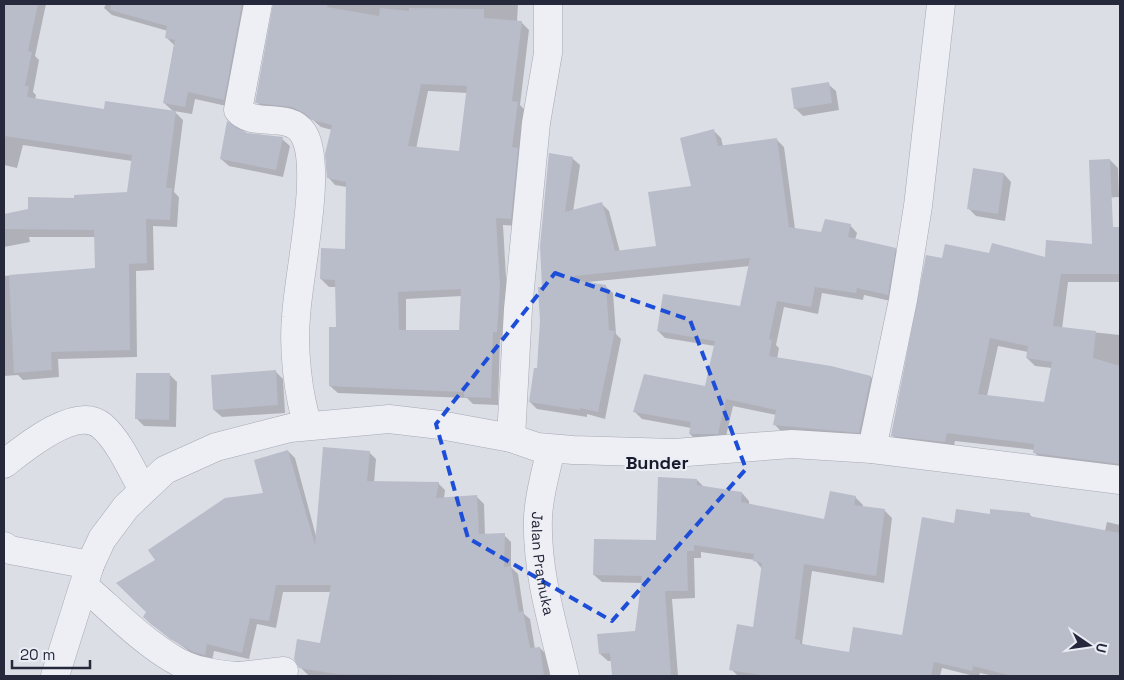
<svg xmlns="http://www.w3.org/2000/svg" width="1124" height="680" viewBox="0 0 1124 680" font-family="'Space Grotesk',sans-serif">
  <style>
    .shadow { fill: #0003; fill-rule: evenodd }
    .building { fill: #b9bcc9; fill-rule: evenodd }
    .lines { fill: none; stroke-linecap: round; stroke-linejoin: round }
    .minor-casing { stroke: #a5a8b3; stroke-width: 29 }
    .minor { stroke: #eeeff5; stroke-width: 28 }
    .marked { fill: none; stroke: #1d4ed8; stroke-width: 4; stroke-dasharray: 10 6; stroke-linejoin: round }
    .labels { text-anchor: middle; dominant-baseline: central; stroke-width: 4; stroke-linejoin: round; paint-order: stroke }
    .street-label { font-size: 15px; fill: #26293c; stroke: #ebedf4 }
    .quarter-label { font-size: 18px; font-weight: bold; fill: #181b2d; stroke: #ebedf4 }
  </style>
  <rect width="100%" height="100%" fill="#dcdee6"/>
  <g class="shadow">
    <path d="M4,4h42l-11,52 4,4 -6,32 3,3 -1,5 70,10 69,2 -10,-9 10,-58 -7,-7 1,-7 -56,-16 -8,-7 2,-4h146l-21,103 -36,-8 -3,15 -18,-3 9,9 -9,72 5,5 -2,30 -24,-1 1,44 -18,1 1,86 -79,2 1,18 -36,3 -5,-5 -14,1v-100l93,-7 -2,-32h-66l1,5 -26,5v-31l71,-17 53,-6 4,-32 -109,-16 -6,23 -13,-3z"/>
    <path d="M274,4h244l-1,18h4l8,8 -9,75 5,5 -7,116 -15,-1 4,70 -3,44h-4l-2,66 -25,-1 -6,-6 -129,-5 -8,-7 7,-58v-41h-8l-8,-8 25,-29 1,-63 -12,-2 -7,-8 4,-47 -11,-3 -8,-7 -12,-5 -37,-5 -7,-8zM428,91l40,2 -8,60 -44,-4zM462,296l-2,36 -54,-1v-32z"/>
    <path d="M828,84l8,7 3,19 -36,6 -8,-8z"/>
    <path d="M714,131l7,7 2,8 53,-7 8,8 11,82 27,5 28,-9 7,8 -2,7 40,9 7,7 -7,46 -31,-7 -1,5 -41,-7 -4,21 -34,-7 -8,38 3,3 -2,11 94,18 7,7 -12,55 -84,-7 -7,-7 1,-10 -43,-9 -8,35h-28l-7,-7 1,-6 -49,-9 -7,-7 71,-24 9,-42 -50,-8 -7,-7 83,-23 9,-42 -162,16 17,4 8,7 3,41 5,5 -16,80 -18,-5v3l-50,-8 -7,-7 8,-32 6,-82 28,-130 8,7 -7,47 29,-8 7,7 11,41 37,-5 36,-60z"/>
    <path d="M246,134l36,5 8,7 -7,31 -54,-11 -8,-7z"/>
    <path d="M1110,160l8,8 1,29 -20,1z"/>
    <path d="M1004,174l7,8 -6,39 -29,-5 -8,-8z"/>
    <path d="M1093,228h27v54h-52l-6,47 58,6v137l-77,-11 -8,-8v-3l-80,-9 -2,9 -53,-7 -8,-8 51,-175 47,-6 56,4 48,-13zM998,346l30,6 -1,6 8,8 17,2 -7,35 -58,-7z"/>
    <path d="M275,371l8,8 2,34 -63,4 -8,-7z"/>
    <path d="M170,375l7,7 -1,45 -32,-1 -8,-8z"/>
    <path d="M288,451l7,7 21,78 53,-84 7,7 -2,24h64l7,7 -1,8 33,-1 7,7 1,31h19l7,7v25l7,7 6,40 6,5 5,30 5,-1 7,7 3,21 -242,-1 -8,-8 21,-23 10,-52h-48l-7,36 -19,-4 -8,35 -35,-8 -2,10 -16,-5 -45,-32 -7,-7 121,-122z"/>
    <path d="M697,480l7,7 38,6 7,8v4l76,16 30,-24 8,8 -1,2 22,3 8,8 -8,65 -72,-12 -10,73 48,10 53,-18 52,-112 36,-8 38,-2 4,4 72,13 2,-9 13,3v151h-126l-14,-3 -1,3h-5l-32,-8 -2,8h-202l-7,-7 23,-40 8,-60 -7,-9 -54,-8v6h-7l1,40 -23,1 6,77h-64l-2,-15h-4l-8,-7 36,-22 6,-49 -40,-1 -8,-7 63,-34z"/>
  </g>
  <g class="building">
    <path d="M4,4h34l-10,47 4,1 -7,34h4l-2,11 77,12 1,-8 71,10 -10,77h6l-2,32 -24,-1 1,44 -18,1 1,86 -79,2 1,18 -38,3 -5,-98 86,-7 -1,-38 -90,-1v-15l24,-5v-12l46,1v-3l53,-3 5,-37 -128,-19z"/>
    <path d="M111,4h131l-18,96 -36,-8 -3,15 -22,-4 12,-63 -10,-2 2,-12 -57,-16z"/>
    <path d="M273,4h55l-1,3 52,9 1,-8 29,3v-3l75,1v9l38,3 -10,80 6,1 -6,45 6,1 -7,71 -15,-1 4,69 -3,45h-4l-2,66 -27,-1v-5l-135,-6v-59h7l-1,-47 -15,-1 1,-31 24,1 1,-67 -19,-4 -2,-24 7,-29 -20,-5 -8,-7 -12,-6 -37,-4zM421,84l46,2 -8,65 -51,-5zM461,289l-2,41h-60l-1,-38z"/>
    <path d="M829,82l3,21 -38,6 -3,-21z"/>
    <path d="M227,121l20,12 36,4 -7,33 -56,-11z"/>
    <path d="M714,129l4,17 59,-8 12,89 32,5 4,-13 26,5 -3,13 48,11 -8,47 -31,-7 -1,5 -41,-6 -4,20 -34,-6 -8,38 3,1 -3,16 62,10 40,10 -12,57 -86,-8 3,-15 -50,-11 -8,35h-29l2,-12 -58,-10 11,-38 61,12 10,-45 -58,-10 6,-37 77,12 10,-48 -176,18v4l32,5 3,45 6,1 -17,81 -18,-4v2l-51,-8 5,-34h3l3,-47 -2,-34h4l-2,-41 9,-93 24,4 -8,55 37,-10 13,49 41,-5 -8,-54 43,-6 -11,-48z"/>
    <path d="M1110,159l3,68h7v47h-59l-8,52 43,5 -3,27 27,8v98l-87,-11 1,-9 -87,-11 -2,9 -54,-6 35,-181 16,3 3,-14 44,9 3,-10 53,14 1,-17 46,4 -3,-84zM990,338l38,8 -2,12 26,4 -8,40 -66,-8z"/>
    <path d="M973,168l31,5 -6,41 -31,-5z"/>
    <path d="M276,370l2,35 -65,5 -2,-35z"/>
    <path d="M136,373h34l-1,47 -34,-1z"/>
    <path d="M323,447l47,4 -3,30 72,1 -3,16 41,-3 2,39 26,-1 -1,34 7,-1 8,46 4,-1 7,37 10,-1 4,29 -208,-2 -37,-6 -5,-9 3,-20 23,4 11,-58h-55l-7,36 -19,-3 -8,35 -35,-9 -2,11 -11,-3 -24,-13 -27,-22 3,-5 -30,-29 39,-23 -7,-10 77,-52 38,-5 -9,-33 34,-10 27,95z"/>
    <path d="M658,477l39,2v6l45,7 -1,10 83,17 6,-28 26,5 -2,9 31,4 -9,67 -72,-12 -9,75 5,1v4l49,8 4,-25 49,8 20,-118 32,6 2,-14 34,5v-5l40,4 -1,3 91,17v143h-107l-40,-10 -1,5 -38,-9 -3,14h-163l-39,-6 8,-46 16,3 9,-64 -9,-2 1,-7 -60,-9v6h-7l1,40h-23l6,85h-59l-2,-23 -11,1 -2,-20 38,-3 7,-55 -49,-1 1,-36 62,1z"/>
  </g>
  <g class="lines">
    <g class="minor-casing">
      <g id="minor">
        <path d="M258,4l-20,106c14,18 51,1 65,23 21,32 -5,142 -7,184 -3,33 2,78 12,109"/>
        <path d="M511,438l7,-129 18,-186 12,-70v-49"/>
        <path id="s1" d="M551,449c-5,22 -12,45 -13,68 -2,54 15,108 27,159"/>
        <path d="M872,449l31,-149 15,-94 23,-202"/>
        <path d="M4,464c19,-15 73,-60 98,-38 18,16 29,43 41,64"/>
        <path d="M4,546l6,4 80,15"/>
        <path d="M84,586c29,25 57,54 89,73 19,12 42,15 63,17"/>
        <path d="M55,676l35,-111 12,-26 24,-32 39,-37 51,-23 74,-19 99,-9 51,6 71,13 26,9 36,3 101,3 118,-9 80,5 248,31"/>
        <path d="M240,676l44,-5"/>
      </g>
    </g>
    <use href="#minor" class="minor"/>
  </g>
  <path class="marked" d="M555,273l135,47 56,149 -134,152 -144,-83 -32,-114z"/>
  <g class="labels">
    <g class="street-label">
      <text stroke="none"><textPath href="#s1" startOffset="116">Jalan Pramuka</textPath></text>
    </g>
    <g class="quarter-label">
      <text x="657" y="462">Bunder</text>
    </g>
  </g>
  <rect width="1124" height="680" fill="none" stroke="#26293c" stroke-width="10"/>
  <g transform="translate(1089 645) rotate(103)" stroke="#ebedf4" stroke-width="4" paint-order="stroke">
  <path d="M0-4L9 19L0 12L-9 19Z" fill="#26293c"/>
  <text y="-8" font-size="14" font-weight="bold" text-anchor="middle" fill="#26293c">U</text>
  </g>
  <path d="M12 660v8h78v-8" fill="none" stroke="#26293c" stroke-width="2.5"/>
  <text x="20" y="660" font-size="15" fill="#26293c" stroke="#ebedf4" stroke-width="4" paint-order="stroke">20 m</text>
</svg>
